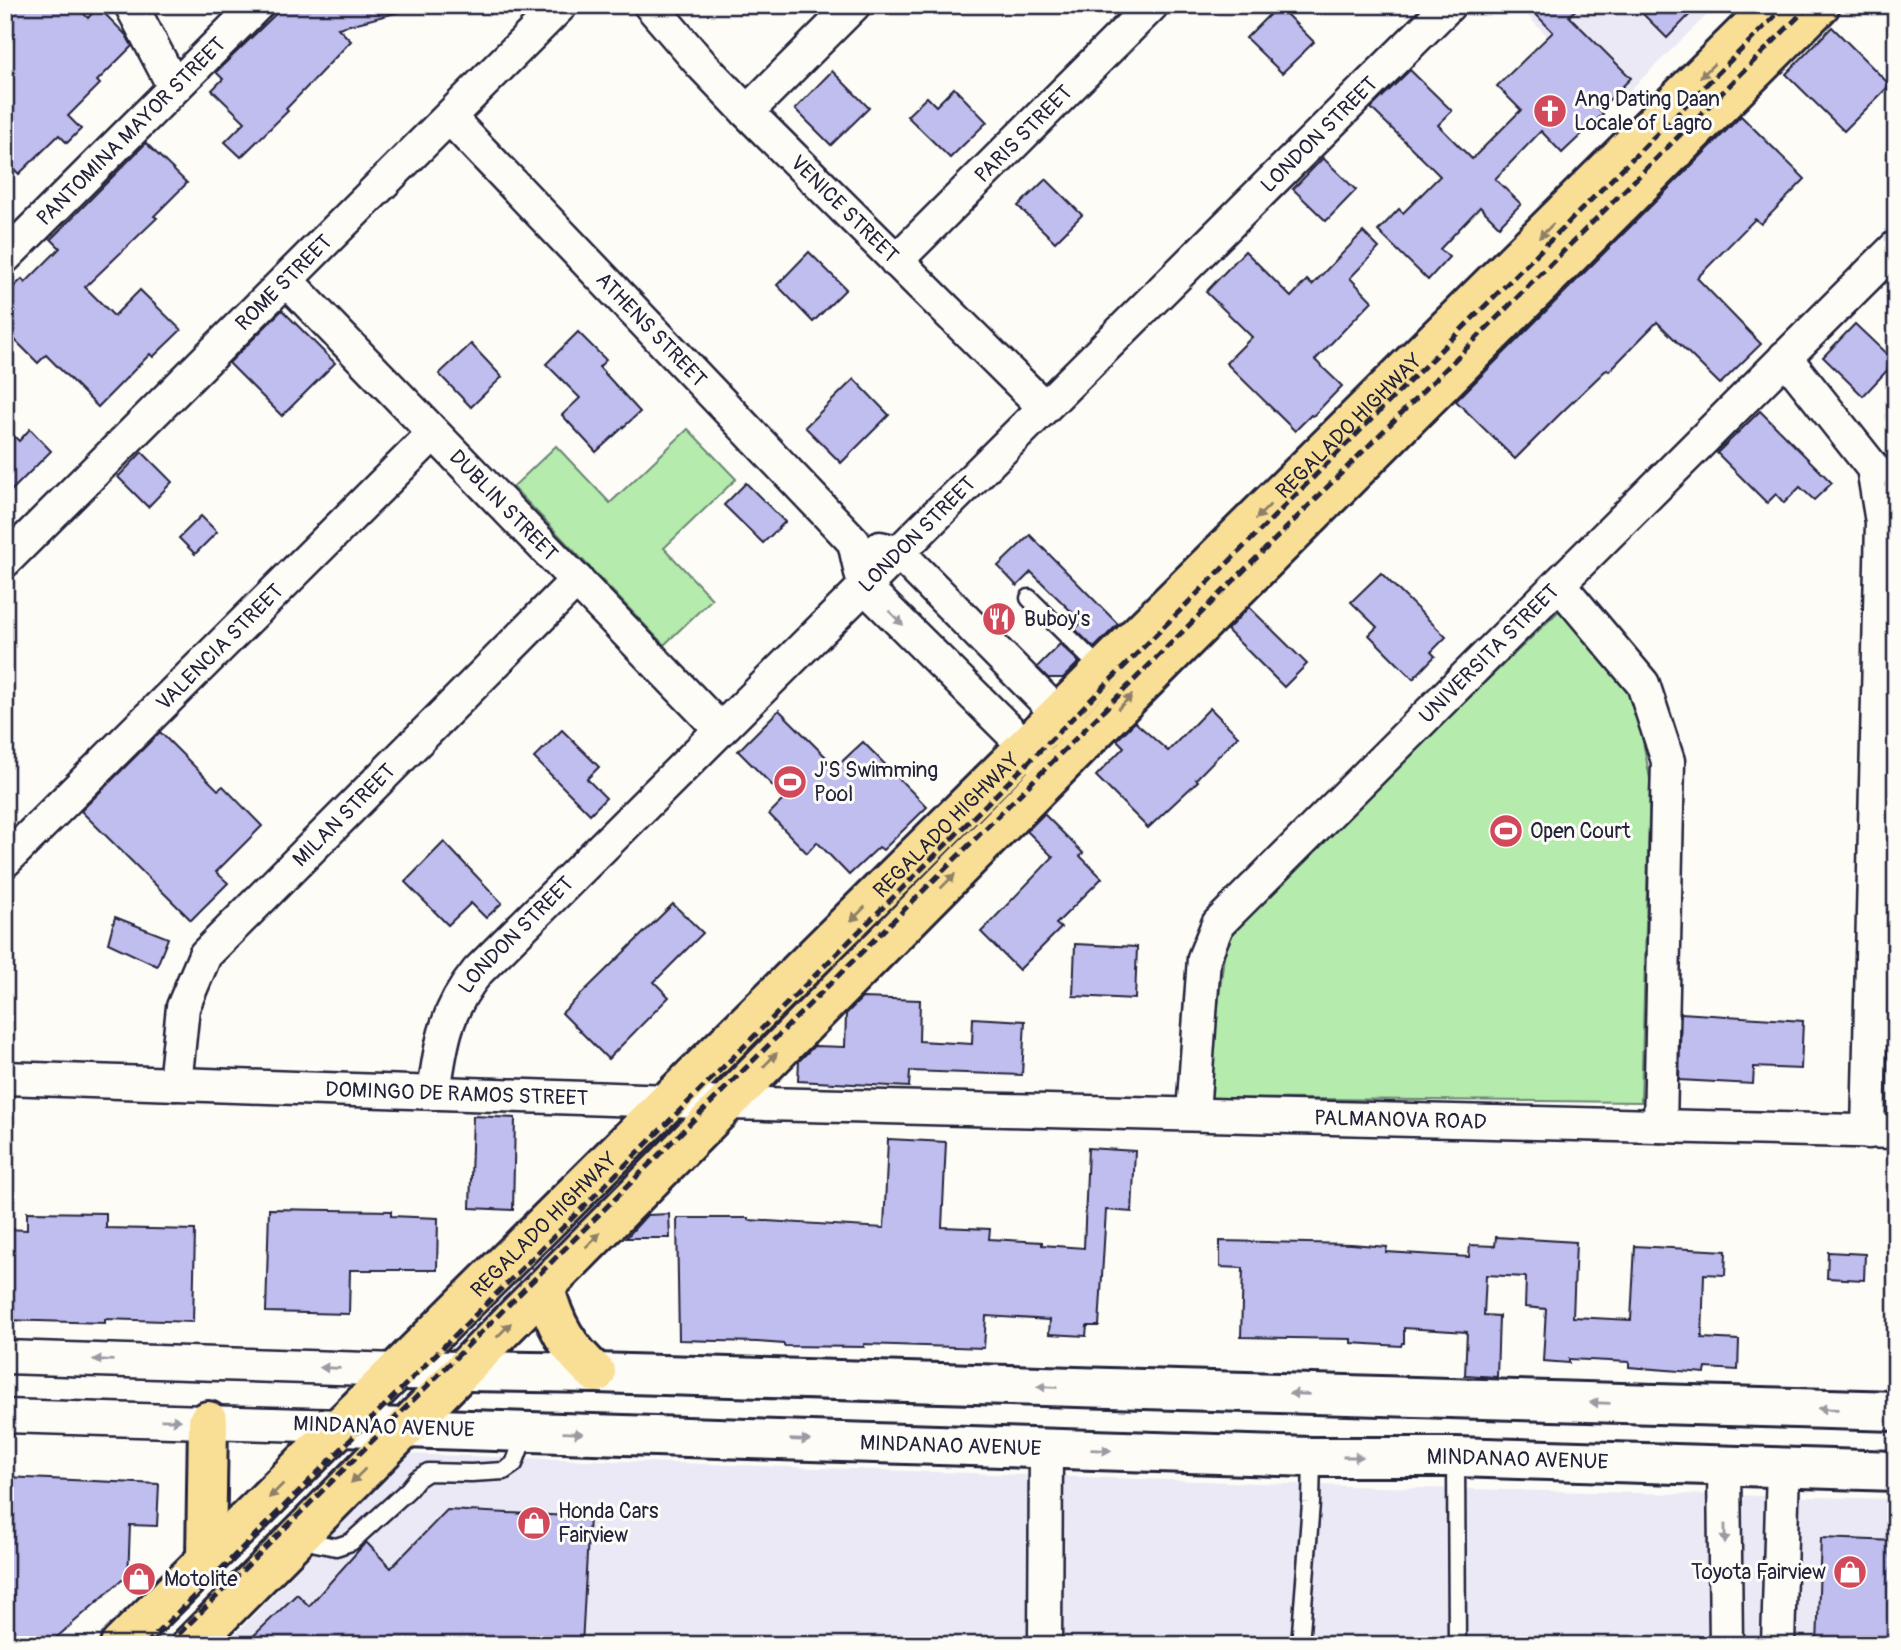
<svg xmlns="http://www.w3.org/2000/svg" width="1901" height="1650" viewBox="0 0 1901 1650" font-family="Pangolin,sans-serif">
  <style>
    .built { fill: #ebe9f5 }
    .green { fill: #b5ebad; stroke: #6c8674; stroke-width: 2 }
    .building { fill: #c0bdef; stroke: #22223b; stroke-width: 2 }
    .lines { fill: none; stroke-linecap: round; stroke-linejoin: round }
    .lane-casing { stroke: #22223b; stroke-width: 21 }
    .street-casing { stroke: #22223b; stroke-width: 37 }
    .secondary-casing { stroke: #22223b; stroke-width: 44 }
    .primary-casing { stroke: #22223b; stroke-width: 44 }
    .lane { stroke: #fdfcf7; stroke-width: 16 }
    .street { stroke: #fdfcf7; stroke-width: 32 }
    .secondary { stroke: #fdfcf7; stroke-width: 38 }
    .primary { stroke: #f9df96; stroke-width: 38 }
    .rail { stroke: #22223b; stroke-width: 5; stroke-dasharray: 10 5; stroke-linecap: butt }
    .oneway { fill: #8e8068 }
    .oneway2 { fill: #9a9aa2 }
    .labels { text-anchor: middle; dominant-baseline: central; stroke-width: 6; stroke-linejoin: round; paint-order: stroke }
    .poi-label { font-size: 21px; fill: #22223b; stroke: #fdfcf7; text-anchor: start }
    .street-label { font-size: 21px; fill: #22223b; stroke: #fdfcf7 }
  </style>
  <rect width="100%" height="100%" fill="#fdfcf7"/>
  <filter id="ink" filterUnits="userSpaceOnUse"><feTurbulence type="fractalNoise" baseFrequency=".0143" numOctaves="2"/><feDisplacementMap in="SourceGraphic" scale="14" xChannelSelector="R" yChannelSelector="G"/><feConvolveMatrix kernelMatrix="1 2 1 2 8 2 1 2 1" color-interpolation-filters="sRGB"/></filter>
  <g filter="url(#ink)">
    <g class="built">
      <path d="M1517,5h200l-102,100z"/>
      <path d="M409,1454l969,33 518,12v146h-1671z"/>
    </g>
    <g class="green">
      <path d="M688,429l48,50 -72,69 48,51 -48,46 -151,-158 43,-41 54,57z"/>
      <path d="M1564,606l70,87 16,86 -9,323 -434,-4 20,-167z"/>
    </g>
    <g class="building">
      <path d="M5,5h71l12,13 10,-11 28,28 6,11 -35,35 3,3 -32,32 13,13 -14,14 -8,-8 -40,39 -14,-14z"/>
      <path d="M285,5h113l1,7 -61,16 13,13 -65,68 2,2 -47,46 -16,-15 20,-20 -33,-32 11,-11 -7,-7z"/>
      <path d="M1527,5h54l-12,11 62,62 -32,32 4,4 -41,39 -21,-22 -46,48 26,25 -22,22 -19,-19 -40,42 9,8 -21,23 -50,-49 21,-22 4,4 37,-37 -69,-68 39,-38 42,41 -14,14 34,34 49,-49 -24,-24 56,-54z"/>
      <path d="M1634,5h65l-32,33z"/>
      <path d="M1278,6l36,36 -32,31 -36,-35z"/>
      <path d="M1832,27l58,58 -46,46 -58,-57z"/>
      <path d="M832,71l37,37 -38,37 -36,-36z"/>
      <path d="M954,88l33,34 -37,36 -43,-42 20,-19 9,9z"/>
      <path d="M1741,116l64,63 -44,45 -6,-5 -58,59 64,66 -41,40 -63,-62 -48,49 -2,-2 -47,45 -45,45 -59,-58z"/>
      <path d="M146,143l41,40 -33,33 3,2 -72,69 29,29 26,-26 41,40 -28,27 -3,-3 -52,53 -52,-52 -8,8 -33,-33v-35l17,-16 3,4 35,-35 -9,-9z"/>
      <path d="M1323,158l33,32 -30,31 -33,-32z"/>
      <path d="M1046,179l36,36 -27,27 -37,-36z"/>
      <path d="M1363,232l16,16 -29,30 22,23 -57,59 27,26 -29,30 -2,-1 -16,16 -69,-68 26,-26 -46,-45 39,-41 46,46 16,-17 5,5z"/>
      <path d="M809,252l37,37 -33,33 -36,-37z"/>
      <path d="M282,310l53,53 -53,53 -53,-53z"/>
      <path d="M1855,324l40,38 -32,34 -40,-39z"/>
      <path d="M578,332l28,28 -7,7 41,45 -44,40 -34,-37 18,-17 -34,-34z"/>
      <path d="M471,344l31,33 -31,30 -32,-33z"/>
      <path d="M854,379l35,36 -48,48 -36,-36z"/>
      <path d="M1760,411l72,72 -18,17 -14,-13 -16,16 -8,-9 -9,9 -50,-50z"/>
      <path d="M5,427l14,14 11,-12 21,22 -46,46z"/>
      <path d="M142,452l30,30 -24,25 -30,-30z"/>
      <path d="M746,483l39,39 -22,21 -39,-38z"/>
      <path d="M201,516l16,16 -22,22 -16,-16z"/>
      <path d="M1030,535l88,89 -24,24 -19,-19 7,-7 -51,-50 -14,14 -19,-20z"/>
      <path d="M1381,573l65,64 -15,15 4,4 -22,23 -44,-44 8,-8 -26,-25z"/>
      <path d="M1249,607l58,57 -23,23 -57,-57z"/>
      <path d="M1060,644l19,18 -16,16h-15l-11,-11z"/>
      <path d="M1210,708l28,28 -42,43 2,2 -50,47 -52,-52 28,-29 -7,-7 18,-18 33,29z"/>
      <path d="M779,710l57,57 27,-25 64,65 -44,43 -4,-3 -30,28 -32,-33 -10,11 -38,-39 16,-16 -47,-47z"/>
      <path d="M562,730l37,37 -12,12 19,19 -16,16 -56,-56z"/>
      <path d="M160,732l58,58 5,-4 39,40 -46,46 12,11 -37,37 -110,-109z"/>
      <path d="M1044,814l39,39 -3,3 22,22 -46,46 5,4 -42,42 -38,-38 72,-75 -26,-26z"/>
      <path d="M444,842l58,61 -16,15 -15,-15 -23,22 -43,-43z"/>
      <path d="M673,904l30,29 -49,49 15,15 -61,62 -46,-46z"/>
      <path d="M115,917l53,21 -11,28 -49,-23z"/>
      <path d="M1075,944l62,3 -2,52 -62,-3z"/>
      <path d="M862,998l58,2 -1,41 53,3 1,-26 52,3 -3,54 -112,-4 -1,16 -111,-6 1,-20 15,-15 31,1 1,-33z"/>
      <path d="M1681,1013l122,8 -2,48 -47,-2 -1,17 -74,-4z"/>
      <path d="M473,1116l42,2 -2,92 -43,-2z"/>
      <path d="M888,1139l58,3 -4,85 48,2 -1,10 53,3v3l42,3 4,-100 47,3 -3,61 -26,-2 -7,116h-12l-1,10 -37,-2 1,-14 -64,-4 -2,32 -120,-4v3l-80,-1v-2l-27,-2 -78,-2 -2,-122h71v2l136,8z"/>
      <path d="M269,1209l122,2v5l47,2 -1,52h-87l-1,44 -83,-2z"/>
      <path d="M27,1212l79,1v15l89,2 -2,92 -88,-3v4l-100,-3v-91l22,1z"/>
      <path d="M669,1214l1,24h-44l21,-23z"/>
      <path d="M1496,1237l80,5 -3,75 58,3 4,-74 91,5 -1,24 -21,-1 -2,64 37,2 -1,30 -32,-2 -1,5 -76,-6v-5l-60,-3v4l-26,-2 3,-52 -21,-2 1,-30 -40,-2 -2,40 15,1 -2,61 -32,-2 2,-43 -63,-4v15h-2l-1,3 -50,-3v-4l-110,-2 2,-69 -23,-1v-26l131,3 36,3 -1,5 83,5 1,-12 25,1z"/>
      <path d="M1828,1252l37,2 -1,26 -37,-2z"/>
      <path d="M5,1477l154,7 -2,42 -27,-1 -2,55h-6l-74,65h-43z"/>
      <path d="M447,1510l142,7 -7,128h-338l53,-51 12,12 57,-64 25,26z"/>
      <path d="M1821,1538l75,3v104h-79z"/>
    </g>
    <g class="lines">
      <g class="lane-casing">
        <g id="lane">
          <path d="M1029,598l74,73"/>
          <path d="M1456,1457l1,188"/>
          <path d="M303,1533l13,10 20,4 15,-5 57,-52 9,-11 11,-7 43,1 33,-2 10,-7 12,-32"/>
          <path d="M1300,1645l11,-142 1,-46"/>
        </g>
      </g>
      <g class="street-casing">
        <g id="street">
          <path d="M131,5l43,82"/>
          <path id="s1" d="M650,5l51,59 46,48 297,295"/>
          <path d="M747,112l107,-107"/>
          <path id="s2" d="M450,118l404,424 10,44 177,176"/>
          <path id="s3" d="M5,257l252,-252"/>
          <path id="s4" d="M896,261l256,-256"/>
          <path id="s5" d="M287,281l433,448"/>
          <path d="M1785,357l88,111 9,54 -14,610"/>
          <path d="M880,548l18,4 177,179"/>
          <path id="s6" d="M5,561l556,-556"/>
          <path d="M1559,584l84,100 25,77 -8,365"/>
          <path id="s7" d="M5,861l428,-427"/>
          <path id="s8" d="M5,1078l723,25 1168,29"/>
          <path id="s9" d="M175,1084l8,-77 22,-52 372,-375"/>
          <path id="s10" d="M434,1093c7,-50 11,-82 44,-122l971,-966"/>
          <path id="s11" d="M1193,1114l11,-156 14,-34 678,-677"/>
          <path d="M5,1357l393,13"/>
          <path d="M5,1416l337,10"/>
          <path d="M1724,1466l2,179"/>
          <path d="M1045,1645l1,-197"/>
          <path d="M1778,1645l5,-178"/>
        </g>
      </g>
      <g class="secondary-casing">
        <g id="secondary">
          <path d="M398,1370l198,3 1300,38"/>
          <path id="s12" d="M342,1426l970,31h144l440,14"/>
        </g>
      </g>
      <g class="primary-casing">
        <g id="primary">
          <path d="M545,1288c9,36 23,61 51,85"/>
          <path d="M206,1560l2,-139"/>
          <path id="s13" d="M120,1645l1653,-1640"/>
          <path d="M191,1645l894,-904 735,-736"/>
        </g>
      </g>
      <use href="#lane" class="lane"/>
      <use href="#street" class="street"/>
      <use href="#secondary" class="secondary"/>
      <use href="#primary" class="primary"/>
      <g class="rail">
        <path d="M145,1645l1641,-1640"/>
        <path d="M168,1645l1642,-1640"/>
      </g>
    </g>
    <defs><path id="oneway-solid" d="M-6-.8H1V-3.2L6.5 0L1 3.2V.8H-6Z" transform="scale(1.75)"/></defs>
    <g class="oneway">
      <use href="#oneway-solid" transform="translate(1707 71) rotate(135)"/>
      <use href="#oneway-solid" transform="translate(1546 231) rotate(135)"/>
      <use href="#oneway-solid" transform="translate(1263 512) rotate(135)"/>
      <use href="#oneway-solid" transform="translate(1125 702) rotate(-45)"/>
      <use href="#oneway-solid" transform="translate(948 881) rotate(-45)"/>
      <use href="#oneway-solid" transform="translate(858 914) rotate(135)"/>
      <use href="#oneway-solid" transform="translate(770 1060) rotate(-45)"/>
      <use href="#oneway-solid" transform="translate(593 1240) rotate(-45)"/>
      <use href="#oneway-solid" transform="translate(504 1330) rotate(-45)"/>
      <use href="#oneway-solid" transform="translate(358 1476) rotate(135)"/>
      <use href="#oneway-solid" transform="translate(276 1491) rotate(135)"/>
    </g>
    <g class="oneway2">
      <use href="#oneway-solid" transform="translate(896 618) rotate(45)"/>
      <use href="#oneway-solid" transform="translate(103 1360) rotate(-178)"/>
      <use href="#oneway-solid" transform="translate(330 1368) rotate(-178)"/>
      <use href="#oneway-solid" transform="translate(1047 1387) rotate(-178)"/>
      <use href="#oneway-solid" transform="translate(1299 1394) rotate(-178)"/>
      <use href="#oneway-solid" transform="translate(1600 1403) rotate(-178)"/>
      <use href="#oneway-solid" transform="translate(1828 1409) rotate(-178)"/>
      <use href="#oneway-solid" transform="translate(171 1420) rotate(1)"/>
      <use href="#oneway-solid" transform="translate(573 1433) rotate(2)"/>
      <use href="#oneway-solid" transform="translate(800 1440) rotate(2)"/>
      <use href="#oneway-solid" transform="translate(1101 1450) rotate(2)"/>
      <use href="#oneway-solid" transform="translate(1353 1457)"/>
      <use href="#oneway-solid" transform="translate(1725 1534) rotate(90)"/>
    </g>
  </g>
  <defs>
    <g id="church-disc" transform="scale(1.75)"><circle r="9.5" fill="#d1495b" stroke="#fdfcf7"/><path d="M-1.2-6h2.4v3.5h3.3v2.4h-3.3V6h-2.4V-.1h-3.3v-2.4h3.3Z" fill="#fff"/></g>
    <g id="restaurant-disc" transform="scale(1.75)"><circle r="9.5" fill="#d1495b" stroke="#fdfcf7"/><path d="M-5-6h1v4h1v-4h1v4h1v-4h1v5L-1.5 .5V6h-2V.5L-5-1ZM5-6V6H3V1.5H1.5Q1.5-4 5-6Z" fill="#fff"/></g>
    <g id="stadium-disc" transform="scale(1.75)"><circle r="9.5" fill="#d1495b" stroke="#fdfcf7"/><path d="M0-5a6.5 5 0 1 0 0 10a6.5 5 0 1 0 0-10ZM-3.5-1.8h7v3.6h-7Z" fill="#fff"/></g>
    <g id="shop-disc" transform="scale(1.75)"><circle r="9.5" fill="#d1495b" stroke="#fdfcf7"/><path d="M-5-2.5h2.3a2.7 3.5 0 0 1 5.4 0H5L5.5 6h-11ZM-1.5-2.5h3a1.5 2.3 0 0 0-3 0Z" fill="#fff"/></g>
  </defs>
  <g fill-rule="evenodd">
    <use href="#church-disc" x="1550" y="111"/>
    <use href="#restaurant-disc" x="999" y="619"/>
    <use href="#stadium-disc" x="790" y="782"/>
    <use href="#stadium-disc" x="1506" y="831"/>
    <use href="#shop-disc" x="534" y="1523"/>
    <use href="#shop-disc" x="1850" y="1572"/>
    <use href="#shop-disc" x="139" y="1579"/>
  </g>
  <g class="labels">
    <g class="poi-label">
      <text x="1574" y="99">Ang Dating Daan<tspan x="1574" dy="24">Locale of Lagro</tspan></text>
      <text x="1024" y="619">Buboy's</text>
      <text x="814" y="770">J'S Swimming<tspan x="814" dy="24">Pool</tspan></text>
      <text x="1530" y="831">Open Court</text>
      <text x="558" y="1511">Honda Cars<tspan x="558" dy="24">Fairview</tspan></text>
      <text x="1826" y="1572" text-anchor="end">Toyota Fairview</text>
      <text x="164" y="1579">Motolite</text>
    </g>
    <g class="street-label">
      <text stroke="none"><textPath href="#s3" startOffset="178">PANTOMINA MAYOR STREET</textPath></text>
      <text stroke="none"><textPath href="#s4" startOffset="180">PARIS STREET</textPath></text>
      <text stroke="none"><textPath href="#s10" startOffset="1318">LONDON STREET</textPath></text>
      <text stroke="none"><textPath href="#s1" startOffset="282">VENICE STREET</textPath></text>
      <text stroke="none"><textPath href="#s6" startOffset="394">ROME STREET</textPath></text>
      <text stroke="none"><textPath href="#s2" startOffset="292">ATHENS STREET</textPath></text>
      <text stroke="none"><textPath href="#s13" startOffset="1731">REGALADO HIGHWAY</textPath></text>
      <text stroke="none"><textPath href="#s5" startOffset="312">DUBLIN STREET</textPath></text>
      <text stroke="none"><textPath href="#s10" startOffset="751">LONDON STREET</textPath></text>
      <text stroke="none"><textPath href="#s7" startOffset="303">VALENCIA STREET</textPath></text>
      <text stroke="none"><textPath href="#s11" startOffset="576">UNIVERSITA STREET</textPath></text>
      <text stroke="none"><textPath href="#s9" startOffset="331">MILAN STREET</textPath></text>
      <text stroke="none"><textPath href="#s13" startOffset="1164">REGALADO HIGHWAY</textPath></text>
      <text stroke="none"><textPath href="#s10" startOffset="184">LONDON STREET</textPath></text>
      <text stroke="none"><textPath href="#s8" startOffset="452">DOMINGO DE RAMOS STREET</textPath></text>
      <text stroke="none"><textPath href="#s8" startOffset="1396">PALMANOVA ROAD</textPath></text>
      <text stroke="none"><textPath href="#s13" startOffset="597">REGALADO HIGHWAY</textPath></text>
      <text transform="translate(384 1427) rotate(2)">MINDANAO AVENUE</text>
      <text stroke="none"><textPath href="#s12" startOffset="609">MINDANAO AVENUE</textPath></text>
      <text stroke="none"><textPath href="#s12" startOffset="1176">MINDANAO AVENUE</textPath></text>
    </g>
  </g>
  <rect width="1901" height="1650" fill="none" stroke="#fdfcf7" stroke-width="28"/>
  <rect x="14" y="14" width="1873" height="1622" fill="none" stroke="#22223b" stroke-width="2.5" filter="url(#ink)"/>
</svg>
